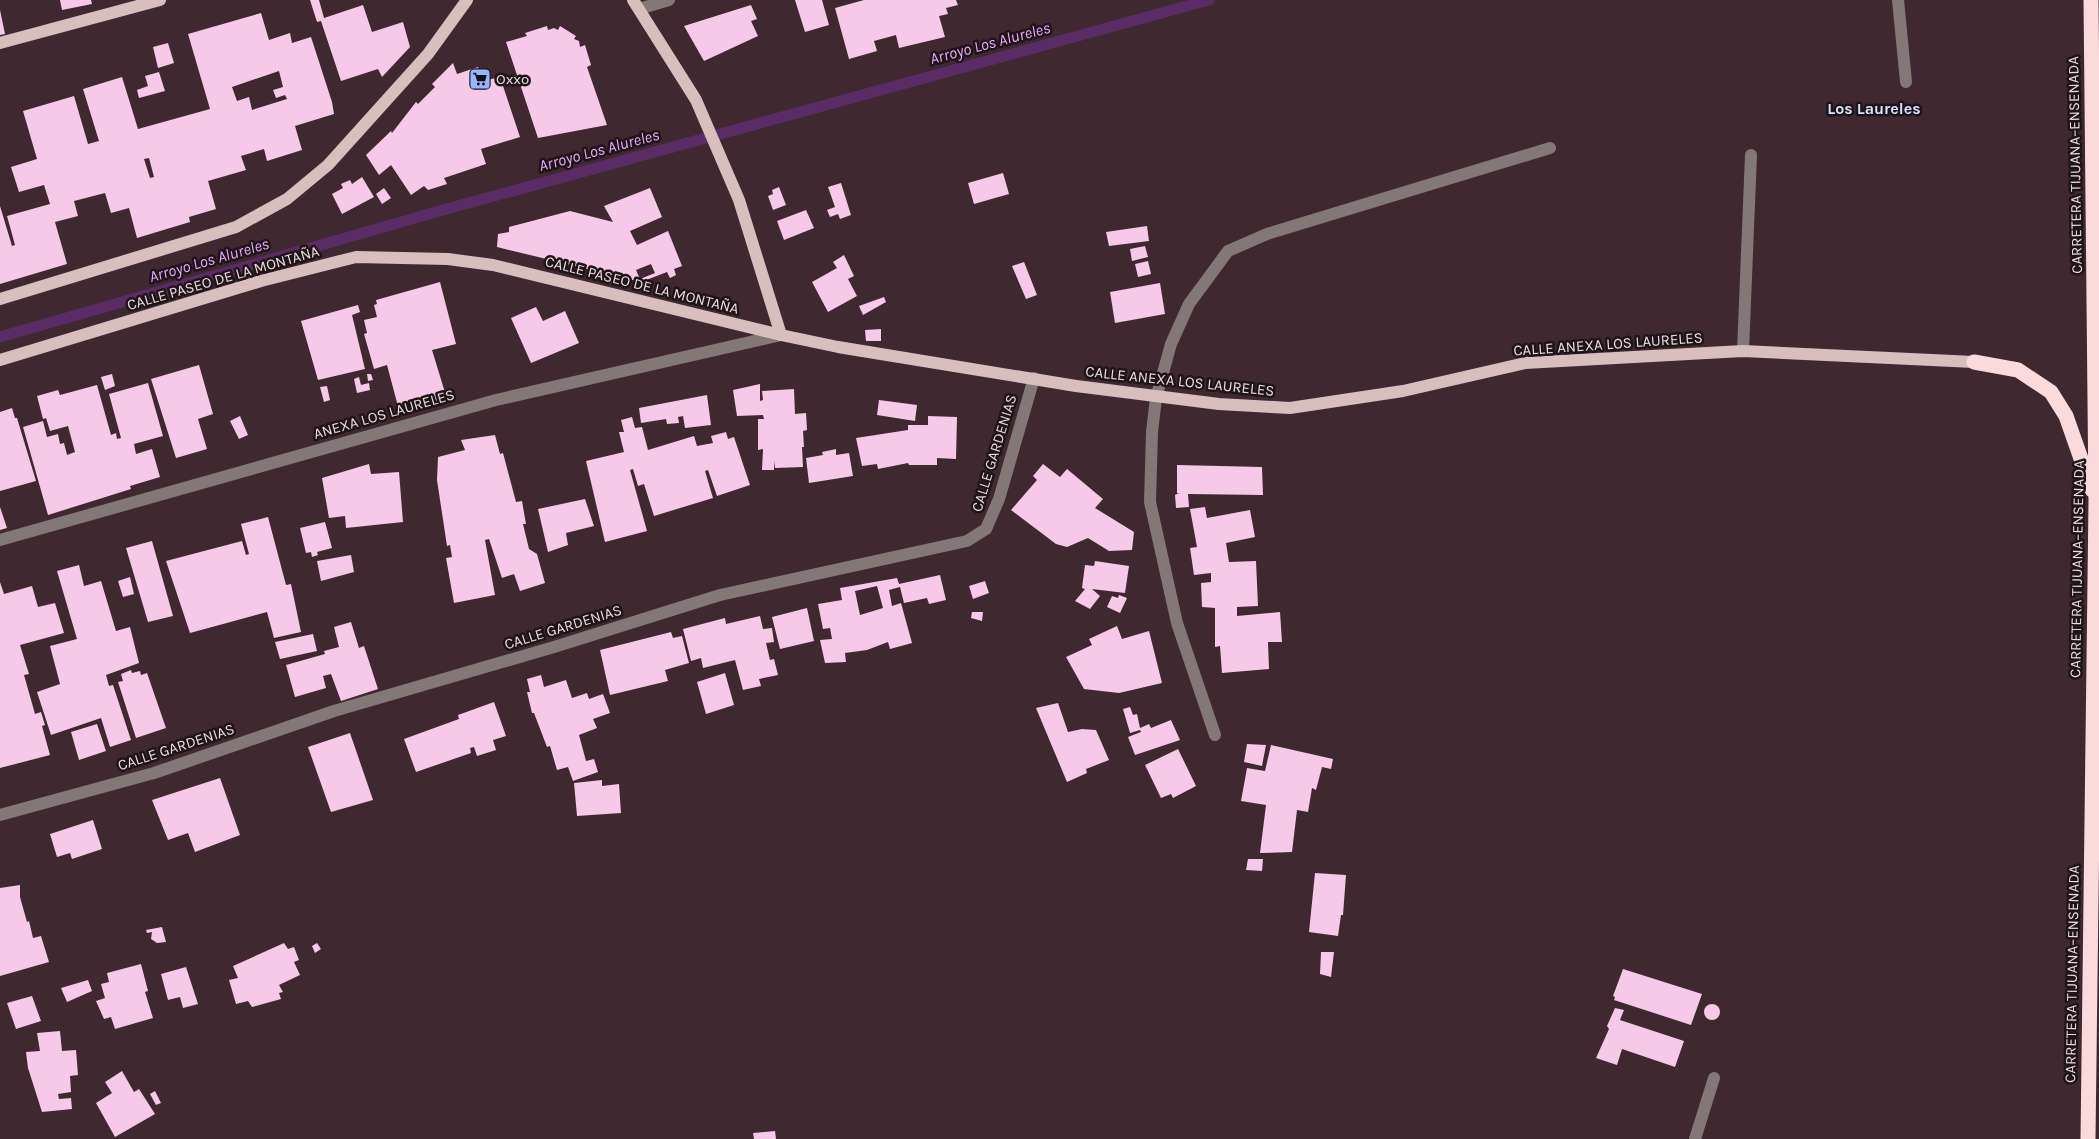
<svg xmlns="http://www.w3.org/2000/svg" width="2099" height="1139" viewBox="0 0 2099 1139" font-family="Karla,sans-serif">
  <style>
    .lines { fill: none; stroke-linecap: round; stroke-linejoin: round }
    .stream { stroke: #5a2c66; stroke-width: 11 }
    .building { fill: #f7c9e8; fill-rule: evenodd }
    .minor { stroke: #847777; stroke-width: 12 }
    .major { stroke: #d9bebe; stroke-width: 12 }
    .highway { stroke: #fbdadb; stroke-width: 15 }
    .labels { text-anchor: middle; dominant-baseline: central; stroke-width: 5; stroke-linejoin: round; paint-order: stroke }
    .poi-label { font-size: 15px; fill: #ebdbe0; stroke: #1f1418; text-anchor: start }
    .street-label { font-size: 15px; fill: #ebdbe0; stroke: #1f1418 }
    .water-label { font-size: 16px; font-style: italic; fill: #eca7fe; stroke: #1f1418 }
    .neighbourhood-label { font-size: 16px; font-weight: bold; fill: #d5e4fe; stroke: #1f1418 }
  </style>
  <rect width="100%" height="100%" fill="#3f2830"/>
  <g class="lines">
    <path class="stream" d="M0,337l443,-127 766,-210"/>
  </g>
  <g class="building">
    <path d="M60,0h31l1,4 -30,6z"/>
    <path d="M310,0h9l5,18 39,-13 9,27 31,-10 7,25 -28,30 -4,-8 -37,12 -20,-60 -4,1z"/>
    <path d="M795,0h27l7,25 -24,7z"/>
    <path d="M864,0h92l2,5 -12,3 2,6 -9,2 6,21 -46,11 -3,-13 -22,6 3,10 -28,8 -14,-51z"/>
    <path d="M751,5l6,14 -6,2 7,15 -54,25 -20,-35z"/>
    <path d="M0,10l5,24 -5,1z"/>
    <path d="M261,13l8,27 21,-7 2,10 19,-6 21,65 2,12 -39,12 7,24 -35,11 -3,-12 -23,7 5,14 -38,11 8,28 -27,8 1,5 -53,16 -8,-30 -18,5 -6,-20 -31,8 4,15 -23,6 12,42 -67,20v-78l12,40 3,-1 -8,-29 43,-12 -6,-19 -25,7 -8,-25 26,-8 -14,-48 51,-15 14,48 11,-3 -16,-52 39,-12 16,52 72,-20 -22,-75zM279,71l4,16 -10,3 3,8 9,-3 2,4 -35,11 -3,-13 -12,4 -5,-14zM149,158l5,19 -4,1 -6,-19z"/>
    <path d="M547,26l1,4 6,-2 4,2 2,-4 16,10 -2,3 5,2 1,6 5,-2 6,20 -4,2 20,58 -69,13 -32,-96 21,-6 -2,-3z"/>
    <path d="M168,43l6,20 -16,5 -5,-21z"/>
    <path d="M453,63l4,11 21,-7 5,14 17,-4 20,60 -39,12 5,15 -42,14 3,6 -19,6 -4,-4 -13,9 -20,-30 -12,10 -13,-20 25,-24 1,2 24,-31 2,2 17,-17 -3,-3z"/>
    <path d="M159,72l6,19 -26,7 -2,-8 11,-4 -3,-10z"/>
    <path d="M1003,173l6,21 -35,10 -6,-21z"/>
    <path d="M362,177l12,20 -32,17 -10,-20 11,-6 -2,-4 9,-4 2,4z"/>
    <path d="M841,183l10,32 -11,4 -2,-5 -8,3 -3,-7 8,-3 -7,-20z"/>
    <path d="M779,187l7,18 -13,5 -5,-14 5,-2 -1,-4z"/>
    <path d="M384,188l7,10 -9,6 -6,-10z"/>
    <path d="M650,188l12,29 -32,14 7,14 31,-14 14,35 -8,3 2,6 -6,3 -3,-6 -26,10 -144,-35 1,-13 11,-2v-5l61,-16 43,11 -9,-16zM651,264l4,9 -15,6 -4,-9z"/>
    <path d="M806,210l8,18 -30,12 -7,-19z"/>
    <path d="M1147,226l2,15 -40,5 -3,-14z"/>
    <path d="M1145,246l3,11 -16,4 -2,-12z"/>
    <path d="M844,255l10,21 -6,3 9,17 -29,16 -16,-30 25,-14 -4,-6z"/>
    <path d="M1148,261l3,13 -13,3 -3,-13z"/>
    <path d="M1024,262l13,33 -11,4 -14,-33z"/>
    <path d="M440,282l16,62 -24,6 15,49 -48,11 -12,-45 -13,4 -10,-35 3,-1 -3,-13 13,-3 -3,-12 3,-1 -1,-4z"/>
    <path d="M1160,283l5,31 -50,9 -5,-31z"/>
    <path d="M884,297l2,5 -23,13 -4,-9z"/>
    <path d="M358,305l2,7 -8,3 13,54 -47,11 -17,-59z"/>
    <path d="M536,307l7,14 22,-10 14,32 -48,20 -20,-45z"/>
    <path d="M881,329v12h-15l-1,-11z"/>
    <path d="M199,365l14,49 -15,5 9,30 -31,9 -25,-79z"/>
    <path d="M112,374l3,12 -10,4 -4,-13z"/>
    <path d="M367,374h4l2,6 -5,1z"/>
    <path d="M359,377l2,8 8,-2 1,7 -13,3 -3,-14z"/>
    <path d="M148,383l15,53 -29,8 2,10 16,-5 8,28 -30,9 1,3 -83,26 -25,-88 20,-6 4,16 11,-3 2,10 4,-1 3,12 8,-3 -7,-26 -18,5 -4,-13 -3,1 -6,-23 21,-6 2,5 37,-10 14,50 5,-2 1,6 4,-1 -12,-44z"/>
    <path d="M760,384v17l3,-1 -1,-9 32,-2 1,25 11,-1 1,17 -4,1 1,16h-2l1,20 -28,1 -1,-7v9h-12l1,-21 -5,1v-31h6l-1,-4 -26,1 -4,-26z"/>
    <path d="M327,386l3,14 -6,2 -4,-15z"/>
    <path d="M707,395l4,30 -26,3 -2,-12 -5,1 1,6 -12,1 -1,-5 -25,4 -2,-15z"/>
    <path d="M879,400l38,5 -2,16 -38,-6z"/>
    <path d="M12,408l3,10h2l19,63 -36,10v-79z"/>
    <path d="M240,416l8,19 -9,4 -9,-18z"/>
    <path d="M928,416l29,1 -1,42 -19,-1v7h-28l-1,-2 -30,6 -1,-5 -15,2 -6,-28 52,-8v-5h20z"/>
    <path d="M632,417l3,11 7,-1 6,23 46,-14 3,10 16,-3 -2,-7 15,-4 2,7 6,-2 16,48 -33,11 -9,-26 -3,1 8,27 -59,18 -10,-32 -6,2 -5,-17 -3,1 17,61 -42,11 -19,-81 38,-9 -5,-20h5l-3,-12z"/>
    <path d="M495,435l5,19 3,-1 13,49 6,-1 4,23h-3l6,25 8,5 8,29 -25,8 -6,-17 -12,4 -13,-39 -4,1 10,55 -41,8 -8,-45 6,-1 -2,-12 -3,1 -10,-66 1,-23 27,-7 -4,-10z"/>
    <path d="M836,449v6l13,-2 4,23 -44,7 -3,-25 17,-3 -1,-3z"/>
    <path d="M369,464l2,10 28,-2 4,50 -57,6 -1,-12 -16,2 -7,-40z"/>
    <path d="M1043,464l17,13 7,-8 36,30 -8,9 39,24 -2,18 -23,1 -21,-13 -21,9 -11,-3 -45,-34 26,-30 -4,-4z"/>
    <path d="M1177,465l85,2 1,28 -75,-1 1,13 -13,1 -1,-13 4,-2h-2z"/>
    <path d="M585,499l9,27 -28,7 2,12 -20,7 -10,-43z"/>
    <path d="M0,507l7,21 -7,2z"/>
    <path d="M1205,507l2,11 43,-8 5,27 -29,6 3,19 27,-1 2,45 -21,1v9l43,-4 2,30h-14l1,27 -47,4 -2,-27 -5,1v-39l-13,-1 -1,-24 10,-1v-9l-17,2 -4,-27 7,-1 -7,-38z"/>
    <path d="M268,517l18,68 5,-1 10,48 -27,6 -7,-26 -77,21 -24,-72 76,-20 4,14 3,-1 -8,-30z"/>
    <path d="M325,522l7,26 -15,4 1,3 -6,2 -1,-5 -5,1 -6,-25z"/>
    <path d="M152,541l21,75 -25,6 -22,-74z"/>
    <path d="M351,555l3,17 -33,9 -4,-20z"/>
    <path d="M1095,561l34,5 -4,27 -33,-4 8,7 -10,13 -15,-8 10,-12 -3,-1 3,-23 9,1z"/>
    <path d="M79,565l5,21 17,-5 15,50 14,-4 9,36 -33,12 3,11 4,-1 18,55 -21,7 -9,-29 -50,17 -14,-43 23,-8 -10,-38 27,-7 -20,-68z"/>
    <path d="M940,575l6,25 -17,4 -2,-6 -23,5 -4,-16 -11,3 3,16 9,-3 11,40 -22,6 -2,-7 -21,8 -22,3 1,9 -21,1 -5,-23 12,-1 -2,-11 -7,1 -5,-25 24,-4 -2,-12 57,-10 2,6zM877,586l6,22 -23,7 -5,-24z"/>
    <path d="M130,577l4,17 -11,3 -5,-16z"/>
    <path d="M985,581l4,12 -16,6 -4,-13z"/>
    <path d="M0,582l4,12 28,-8 6,21 17,-4 9,30 -44,12 9,29 -5,1 11,39 6,-2 4,13 -3,1 8,29 -50,13z"/>
    <path d="M1119,595l8,3 -7,15 -13,-6 5,-11 6,2z"/>
    <path d="M807,608l7,33 -34,8 -8,-32z"/>
    <path d="M972,612h11l-1,9 -11,-3z"/>
    <path d="M760,616l3,13 9,-1 2,14 -8,1 4,17 4,-1 4,16 -19,4 2,7 -18,4 -8,-30 -32,8 -2,-10 -10,3 -8,-32 42,-11 1,6z"/>
    <path d="M351,622l8,26 5,-2 14,43 -37,12 -10,-27 -8,2 3,12 -31,9 -9,-32 39,-11 -1,-3 15,-4 -5,-20z"/>
    <path d="M1117,626l5,13 27,-8 13,52 -43,10 -35,-4 -18,-32 26,-12 -3,-6z"/>
    <path d="M671,632l2,6 9,-2 7,27 -24,7 3,11 -58,14 -10,-45z"/>
    <path d="M313,634l4,17 -37,8 -5,-17z"/>
    <path d="M131,670l1,3 8,-2 1,4 6,-2 19,55 -30,10 -18,-56 5,-1 -2,-7z"/>
    <path d="M725,673l9,32 -28,9 -9,-32z"/>
    <path d="M541,675l3,12 22,-7 6,18 15,-5 2,6 14,-5 7,19 -17,6 4,9 -18,7 7,26 8,-2 4,13 -25,9 -5,-14 -11,3 -7,-24 -3,1 -13,-34h-2l-5,-21h3l-3,-13z"/>
    <path d="M494,702l12,34 -13,4 3,10 -19,6 -3,-9 -4,1 1,5 -55,19 -12,-33 55,-20 -1,-4z"/>
    <path d="M1058,703l10,29 14,-3 14,1 13,30 -23,9 1,4 -20,9 -31,-74z"/>
    <path d="M1130,707l3,8 4,-1 3,14 9,-4 2,4 20,-8 9,20 -45,15 -7,-18 13,-5 -1,-2 -10,3 -7,-24z"/>
    <path d="M97,724l9,27 -27,9 -8,-28z"/>
    <path d="M350,733l23,67 -42,12 -23,-65z"/>
    <path d="M1247,744l19,1 -4,21 -18,-4z"/>
    <path d="M1271,745l62,14 -2,10 -9,-2 -6,23 -4,-2 -4,24 -11,-2 -5,42 -32,1 6,-48 -25,-4 6,-33 18,3z"/>
    <path d="M1178,749l18,37 -23,12 -2,-4 -10,4 -16,-33z"/>
    <path d="M220,778l20,57 -45,17 -7,-19 -20,7 -16,-40z"/>
    <path d="M602,780v6l17,-2 2,29 -44,3 -3,-33z"/>
    <path d="M93,820l9,29 -30,10 -2,-6 -13,4 -7,-23z"/>
    <path d="M1248,859h15l-1,12 -16,-1z"/>
    <path d="M1315,873l31,2 -3,40h-2l-3,21 -29,-4z"/>
    <path d="M20,885v12l7,25 2,-1 4,17 8,-2 8,26 -49,14v-88z"/>
    <path d="M162,927l4,15 -9,1 -6,-4 1,-7 -5,1 -1,-3z"/>
    <path d="M284,943l4,6 6,-2 5,13 -5,2 6,13 -21,10 4,7 -4,1 2,6 -29,8 -4,-6 -12,3 -7,-24 9,-2 -5,-12z"/>
    <path d="M317,943l4,6 -6,4 -3,-7z"/>
    <path d="M1321,952h13l-3,25 -11,-3z"/>
    <path d="M141,964l7,27 -3,1 8,26 -38,11 -4,-12 -7,2 -8,-18 9,-3 -4,-14 8,-2 -2,-9z"/>
    <path d="M186,967l12,37 -15,4 -3,-11 -12,3 -7,-26z"/>
    <path d="M1623,969l79,25 -11,31 -77,-25 1,-3 -2,-1z"/>
    <path d="M88,980l4,11 -25,11 -6,-14z"/>
    <path d="M32,996l9,25 -25,8 -9,-26z"/>
    <circle cx="1712" cy="1012" r="8"/>
    <path d="M1615,1008l9,2 -4,10 64,21 -9,26 -53,-18 -5,16 -21,-7 13,-29 -2,-3z"/>
    <path d="M60,1031l2,20 14,-1 2,25 -8,1 1,16 -13,2 1,5 12,-1 1,11 -30,3 -14,-44 -2,-16 14,-1 -3,-18z"/>
    <path d="M122,1071l12,21 5,-3 16,25 -40,23 -19,-34 16,-10 -7,-11z"/>
    <path d="M155,1091l6,12 -5,2 -6,-11z"/>
    <path d="M775,1131l1,8h-22l-1,-6z"/>
  </g>
  <g class="lines">
    <g class="minor">
      <path d="M1898,0l8,82"/>
      <path d="M639,9l30,-9"/>
      <path d="M1743,351l8,-196"/>
      <path d="M0,540l496,-140 285,-65"/>
      <path d="M1215,735l-38,-112 -27,-121 2,-70 4,-34 15,-54 18,-40 39,-53 39,-17 283,-86"/>
      <path d="M0,815l154,-42 180,-62 220,-64 166,-52 247,-54 19,-12 13,-30 35,-121"/>
      <path d="M1695,1139l19,-61"/>
    </g>
    <g class="major">
      <path d="M633,0l63,100 43,100 42,135"/>
      <path d="M0,43l160,-43"/>
      <path d="M0,299l236,-72 51,-28 41,-34 100,-111 39,-54"/>
      <path d="M0,360l261,-79 95,-24 92,2 45,6 288,70 57,12 238,39 143,18 71,4 113,-17 122,-28 218,-12 231,11"/>
    </g>
    <g class="highway">
      <path d="M1974,362l44,8 33,22 15,24 26,74"/>
      <path d="M2088,1139l8,-638 -5,-501"/>
    </g>
  </g>
  <defs>
    <g id="supermarket-square" transform="scale(1.125)"><rect x="-9" y="-9" width="18" height="18" rx="4" fill="#92b7fd" stroke="#1f1418"/><path d="M-6-5.5h2.5l.6 2H6L4.5 2H-2.5L-4.4-4H-6ZM-1.5 3.2a1.3 1.3 0 1 0 .1 0ZM3 3.2a1.3 1.3 0 1 0 .1 0Z" fill="#111"/></g>
  </defs>
  <g fill-rule="evenodd">
    <use href="#supermarket-square" x="480" y="79"/>
  </g>
  <g class="labels">
    <g class="poi-label">
      <text x="496" y="79">Oxxo</text>
    </g>
    <g class="street-label">
      <text transform="translate(2075 165) rotate(-91)">CARRETERA TIJUANA–ENSENADA</text>
      <text transform="translate(223 278) rotate(-16)">CALLE PASEO DE LA MONTAÑA</text>
      <text transform="translate(642 285) rotate(14)">CALLE PASEO DE LA MONTAÑA</text>
      <text transform="translate(1608 344) rotate(-4)">CALLE ANEXA LOS LAURELES</text>
      <text transform="translate(1180 381) rotate(6)">CALLE ANEXA LOS LAURELES</text>
      <text transform="translate(384 414) rotate(-16)">ANEXA LOS LAURELES</text>
      <text transform="translate(994 453) rotate(-73)">CALLE GARDENIAS</text>
      <text transform="translate(2077 569) rotate(-89)">CARRETERA TIJUANA–ENSENADA</text>
      <text transform="translate(563 627) rotate(-17)">CALLE GARDENIAS</text>
      <text transform="translate(176 747) rotate(-18)">CALLE GARDENIAS</text>
      <text transform="translate(2072 974) rotate(-89)">CARRETERA TIJUANA–ENSENADA</text>
    </g>
    <g class="water-label">
      <text transform="translate(990 43) rotate(-15)">Arroyo Los Alureles</text>
      <text transform="translate(599 150) rotate(-15)">Arroyo Los Alureles</text>
      <text transform="translate(209 260) rotate(-16)">Arroyo Los Alureles</text>
    </g>
    <g class="neighbourhood-label">
      <text x="1874" y="108">Los Laureles</text>
    </g>
  </g>
</svg>
